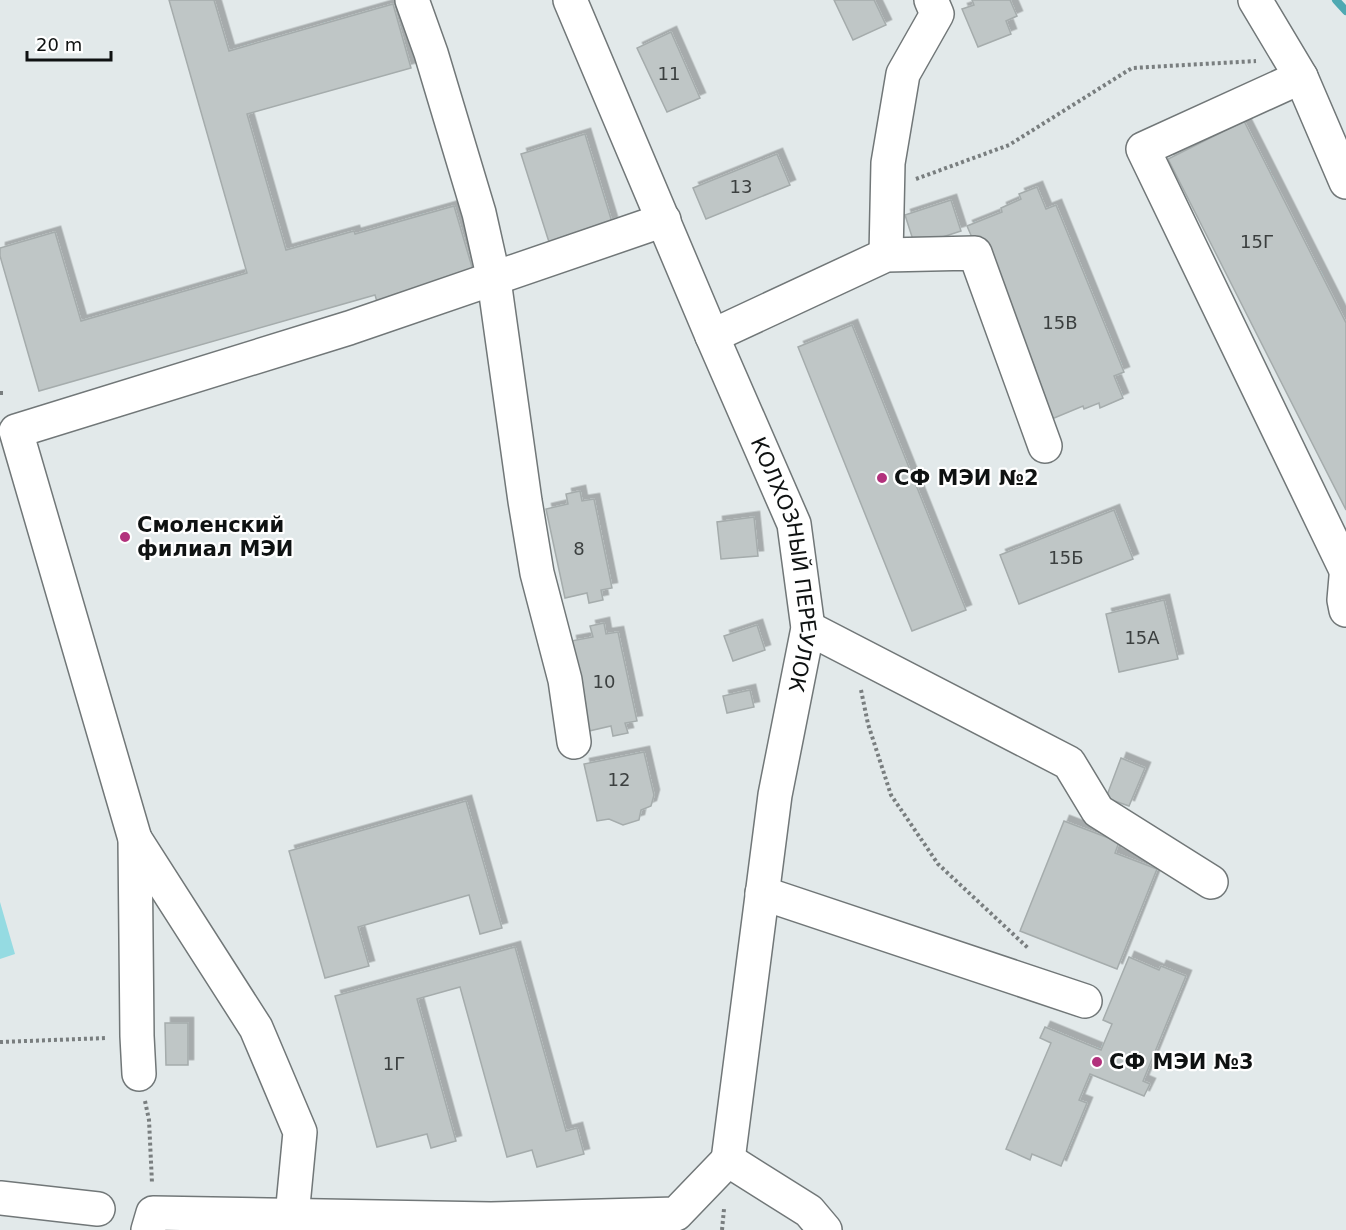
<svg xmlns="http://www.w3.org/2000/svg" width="1346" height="1230" viewBox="0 0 1346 1230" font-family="'DejaVu Sans',sans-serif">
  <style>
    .green { fill: #95dbe2 }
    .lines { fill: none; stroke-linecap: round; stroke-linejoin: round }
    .stream { stroke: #4fa9b2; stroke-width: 8 }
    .building { fill: #bfc6c6; stroke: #a5acac; stroke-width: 1.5; filter: url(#shadow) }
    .minor-casing { stroke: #717778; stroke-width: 36 }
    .path { stroke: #797e7f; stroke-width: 4; stroke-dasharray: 3 3; stroke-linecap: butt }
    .minor { stroke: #fff; stroke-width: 33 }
    .poi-dot { fill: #b2317c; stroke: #fff; stroke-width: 2 }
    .labels { text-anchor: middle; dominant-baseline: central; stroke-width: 4.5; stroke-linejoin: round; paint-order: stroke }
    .number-label { font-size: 18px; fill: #3b3f3f }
    .poi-label { font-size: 21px; font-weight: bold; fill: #0f1212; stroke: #fff; text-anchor: start }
    .street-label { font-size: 21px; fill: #0f1212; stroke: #fff }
  </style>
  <defs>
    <filter id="shadow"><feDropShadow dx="5.5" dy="-5.5" stdDeviation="0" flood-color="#0004"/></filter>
  </defs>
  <rect width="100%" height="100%" fill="#e2e9ea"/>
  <path class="green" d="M0,902l15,52 -15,5z"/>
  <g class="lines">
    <path class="stream" d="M1336,0l10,11"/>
  </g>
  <g class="building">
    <path d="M169,0h45l15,51 164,-47 18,64 -164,46 39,136 68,-19 1,3 99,-28 23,78 -97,28 -5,-17 -336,96 -39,-135v-8l55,-16 26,89 166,-48z"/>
    <path d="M834,0h40l12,25 -33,15z"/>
    <path d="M972,0h38l7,16 -11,5 5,13 -33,13 -16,-38 12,-4z"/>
    <path d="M671,32l29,66 -33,14 -30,-64z"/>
    <path d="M1244,121l102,202v187l-178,-351z"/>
    <path d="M585,134l27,88 -63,20 -28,-88z"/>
    <path d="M777,154l13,31 -84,34 -13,-31z"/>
    <path d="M1037,187l9,22 10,-4 68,167 -10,4 9,22 -23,10 -1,-5 -15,6 -1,-3 -36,15 -20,-49 8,-4 -38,-94 -8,3 -22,-51 35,-14 -1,-4 20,-9 -2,-5z"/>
    <path d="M951,200l10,31 -46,15 -10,-31z"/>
    <path d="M852,325l114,285 -54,21 -114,-284z"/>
    <path d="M580,491l2,10 12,-2 18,89 -11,2 2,10 -14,3 -2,-10 -22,5 -19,-89 22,-5 -2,-10z"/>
    <path d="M1114,510l19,49 -114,45 -19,-49z"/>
    <path d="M754,517l4,39 -37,3 -4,-37z"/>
    <path d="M1164,600l14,59 -59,13 -13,-58z"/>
    <path d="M604,623l2,11 12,-2 19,89 -12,2 3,10 -15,3 -2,-10 -22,5 -18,-90 22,-4 -3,-11z"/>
    <path d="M757,625l8,25 -32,11 -9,-25z"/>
    <path d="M750,690l4,17 -27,6 -4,-17z"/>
    <path d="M644,752l10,43 -3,11 -10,4 -2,10 -16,5 -14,-6 -12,2 -13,-57z"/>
    <path d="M1121,758l24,10 -16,38 -23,-8z"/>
    <path d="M466,801l36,127 -22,6 -11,-39 -111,32 11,39 -44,12 -36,-127z"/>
    <path d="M1064,821l55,21 -4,11 42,16 -40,100 -97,-38z"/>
    <path d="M515,947l51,184 11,-3 7,26 -47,13 -5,-17 -25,7 -47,-170 -43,12 39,142 -25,7 -4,-14 -50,13 -42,-151z"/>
    <path d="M1129,957l30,13 2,-4 25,10 -43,105 7,3 -6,12 -54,-22 -11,26 8,3 -26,63 -29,-12 -2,6 -24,-11 45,-106 -11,-5 5,-11 56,23 11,-26 -9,-4z"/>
    <path d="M165,1023h23v42h-22z"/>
  </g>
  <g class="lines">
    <g class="minor-casing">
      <g id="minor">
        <path d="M412,0l19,53 48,160 15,67 31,221 12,72 28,107 9,62"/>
        <path id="s1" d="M570,0l142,336 82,188 14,104 -33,167 -47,365"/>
        <path d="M1255,0l46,77 45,105"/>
        <path d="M1301,77l-158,72 203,421"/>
        <path d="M886,255l2,-92 15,-89 34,-60 -6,-14"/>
        <path d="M712,336l174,-81 89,-2 70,193"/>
        <path d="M1346,577l-2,23 2,10"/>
        <path d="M808,628l261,135 29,48 113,71"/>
        <path d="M135,839l121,189 44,104 -8,84"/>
        <path d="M762,893l323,108"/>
        <path d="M139,1074l-2,-38 -2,-197 -119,-408 333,-103 315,-108"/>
        <path d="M728,1160l81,51 16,19"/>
        <path d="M0,1198l98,11"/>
        <path d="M148,1230l5,-17 338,6 185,-5 52,-54"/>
      </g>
    </g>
    <g class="path">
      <path d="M916,179l93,-34 123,-77 124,-7"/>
      <path d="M0,393h3"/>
      <path d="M861,690l7,34 23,71 47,69 90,84"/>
      <path d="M0,1042l107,-4"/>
      <path d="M145,1101l4,19 3,63"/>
      <path d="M722,1230l2,-21"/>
    </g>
    <use href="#minor" class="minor"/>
  </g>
  <g class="poi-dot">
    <circle cx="882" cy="478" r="6"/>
    <circle cx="125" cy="537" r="6"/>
    <circle cx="1097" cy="1062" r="6"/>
  </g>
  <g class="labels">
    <g class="number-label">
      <text x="669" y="73">11</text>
      <text x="741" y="186">13</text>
      <text x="1257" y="241">15Г</text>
      <text x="1060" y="322">15В</text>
      <text x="579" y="548">8</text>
      <text x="1066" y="557">15Б</text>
      <text x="1142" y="637">15А</text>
      <text x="604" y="681">10</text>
      <text x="619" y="779">12</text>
      <text x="394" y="1063">1Г</text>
    </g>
    <g class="poi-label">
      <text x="894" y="478">СФ МЭИ №2</text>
      <text x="137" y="525">Смоленский<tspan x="137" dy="24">филиал МЭИ</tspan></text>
      <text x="1109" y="1062">СФ МЭИ №3</text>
    </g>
    <g class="street-label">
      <text stroke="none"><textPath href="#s1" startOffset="608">КОЛХОЗНЫЙ ПЕРЕУЛОК</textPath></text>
    </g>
  </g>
  <path d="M27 51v9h84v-9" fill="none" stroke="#0f1212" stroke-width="3"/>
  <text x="36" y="51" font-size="18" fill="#0f1212" stroke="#ffffff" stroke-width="4.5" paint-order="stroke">20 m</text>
</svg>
